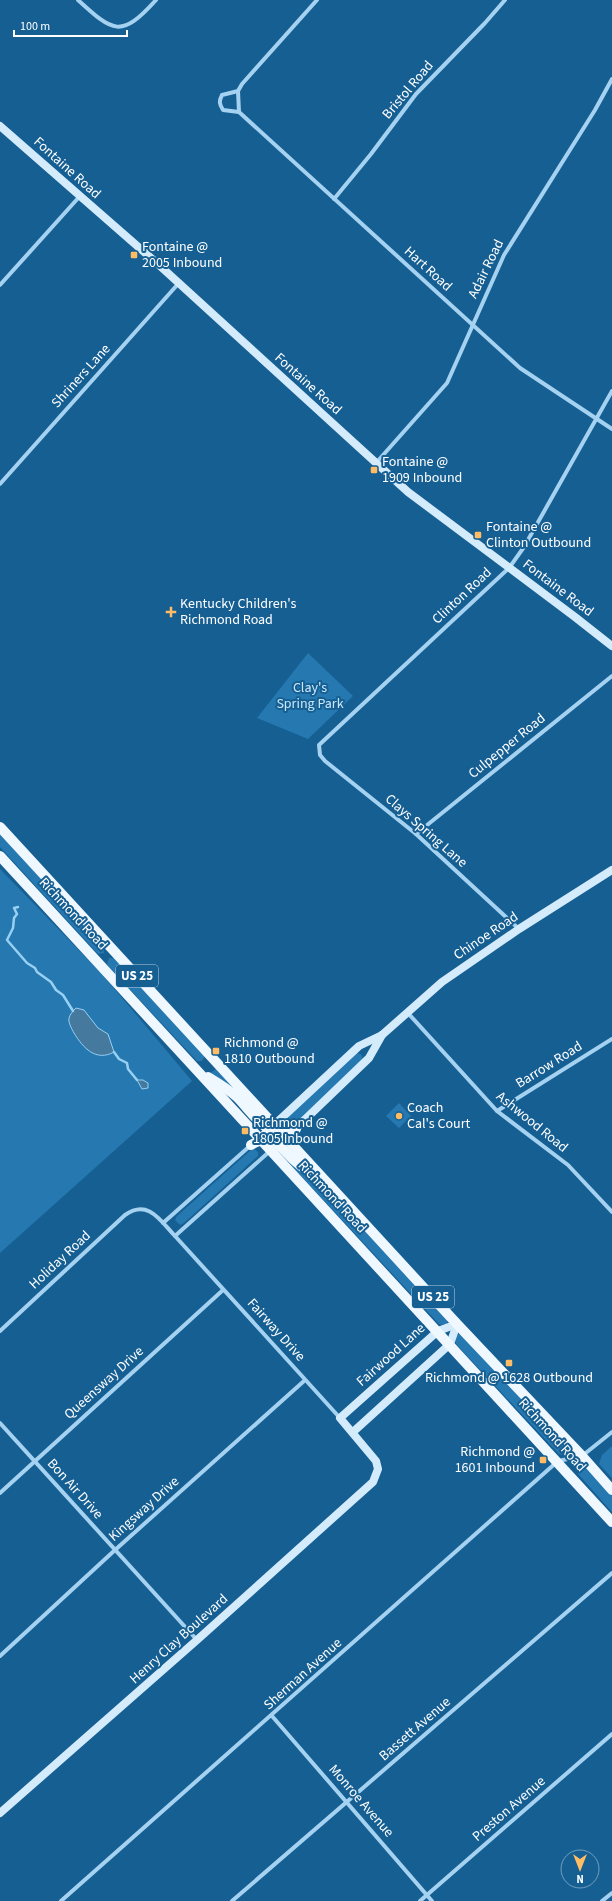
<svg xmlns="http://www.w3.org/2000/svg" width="612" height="1901" viewBox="0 0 612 1901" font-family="'Source Sans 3',sans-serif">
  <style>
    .green { fill: #2578b0 }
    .water { fill: #45799e; stroke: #97d0f3 }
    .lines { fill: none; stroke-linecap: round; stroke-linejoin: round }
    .stream { stroke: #97d0f3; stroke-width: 2.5 }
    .street { stroke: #a5d2f1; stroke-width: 4 }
    .secondary { stroke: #d3ebfb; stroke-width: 8 }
    .primary { stroke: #eff7ff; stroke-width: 10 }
    .poi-dot { fill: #ffbc65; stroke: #165f93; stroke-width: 1.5 }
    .labels { text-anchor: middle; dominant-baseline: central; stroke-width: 4; stroke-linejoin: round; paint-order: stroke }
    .shield { fill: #165f93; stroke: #b9cfdf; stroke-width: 1 }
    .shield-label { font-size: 13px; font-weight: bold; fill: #fff }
    .street-label { font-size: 14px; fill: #fff; stroke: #165f93 }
    .poi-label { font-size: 14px; fill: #fff; stroke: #165f93; text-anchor: start }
    .park-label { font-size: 14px; fill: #cce9fc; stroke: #165f93 }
  </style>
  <rect width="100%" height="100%" fill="#165f93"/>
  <g class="green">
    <path d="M308,653l45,43 -45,43 -51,-21z"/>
    <path d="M0,834l104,113v6l-6,1 -98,-107z"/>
    <path d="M0,869l102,105 90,107 -192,172z"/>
    <path d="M109,958h5l91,98 -3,5h-5l-88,-94 -2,-3z"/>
    <path d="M356,1053l5,1 2,5 -67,64h-3l-5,-6z"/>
    <path d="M216,1069l52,55 -58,-51z"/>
    <path d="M399,1103l12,13 -12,12 -13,-12z"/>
    <path d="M253,1148l5,4v4l-74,67 -4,2 -5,-5 2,-4z"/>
    <path d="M278,1151l57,45 113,123 -1,5 -5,1 -3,-1z"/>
    <path d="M459,1334l6,2 99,109 3,2 -1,6 -4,2 -3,-1 -103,-110 -2,-4 2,-5z"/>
    <path d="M612,1446v32l-13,-14 3,-9z"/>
    <path d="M582,1466l4,1 26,29v16l-34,-38v-6z"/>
  </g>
  <g class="water">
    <path d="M76,1008l8,2 14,18 10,6 6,18c-18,10 -31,-4 -40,-19 -2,-4 -6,-10 -5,-15 1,-4 4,-7 7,-10z"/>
    <path d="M137,1080h6l5,3v5l-6,1z"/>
  </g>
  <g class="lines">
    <g class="stream">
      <path d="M18,907l-4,1 3,6 -3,4 -1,10 -6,12 20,23 8,5 2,4 14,10 5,8 7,5 10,16"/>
      <path d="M114,1052l5,7 8,4 1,6 9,11"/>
    </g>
    <g class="street">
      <path d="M78,0c35,32 43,39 78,0"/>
      <path d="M317,0l-75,84 -4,7 1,21 281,256 92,61"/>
      <path d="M238,91l-16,4c-3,6 -3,9 1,15l16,2"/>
      <path d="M334,199l37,-45 45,-60 69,-71 20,-23"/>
      <path d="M0,285l80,-89"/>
      <path d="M376,463l71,-80 57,-128 91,-145 17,-31"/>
      <path d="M0,484l178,-200"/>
      <path d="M416,834l196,-158"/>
      <path d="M519,929l-103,-95 -91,-73 -5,-6 -1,-10 190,-177 15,-21 88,-156"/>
      <path d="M407,1012l90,99 71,54 44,47"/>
      <path d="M497,1111l115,-72"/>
      <path d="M163,1223l88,-78"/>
      <path d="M175,1236l95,-85"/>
      <path d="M0,1331l125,-116c23,-16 35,5 50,21l165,182"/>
      <path d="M0,1423l197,217"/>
      <path d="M0,1493l223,-203"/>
      <path d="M0,1656l115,-106 189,-169"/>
      <path d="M272,1716l160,185"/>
      <path d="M61,1901l497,-440 24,-5 30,-24"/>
      <path d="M232,1901l380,-328"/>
      <path d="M420,1901l192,-167"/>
      <path d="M602,1901l10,-8"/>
    </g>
    <g class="secondary">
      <path d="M0,126l159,139 249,227 167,125 37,29"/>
      <path d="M292,1132l77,-74 13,-23"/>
      <path d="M259,1139l100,-93 23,-11 60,-53 77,-53 93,-59"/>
      <path d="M353,1432l97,-88 7,-20"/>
      <path d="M0,1813l197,-173 176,-158 5,-13 -2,-8 -36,-43 98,-87 19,-7"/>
    </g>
    <g class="primary">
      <path d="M0,827l457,497 125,132 30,34"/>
      <path d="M0,856l612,666"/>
      <path d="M208,1077c10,6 20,12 29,20 16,16 33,47 59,32"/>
      <path d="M251,1145c22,-14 31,5 45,17 7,6 15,11 23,16"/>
    </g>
  </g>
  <g class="poi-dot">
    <rect x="130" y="251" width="8" height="8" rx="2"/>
    <rect x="370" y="466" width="8" height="8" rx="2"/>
    <rect x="474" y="531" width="8" height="8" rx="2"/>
    <path d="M169 606h4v4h4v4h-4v4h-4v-4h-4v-4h4z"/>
    <rect x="212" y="1047" width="8" height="8" rx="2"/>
    <circle cx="399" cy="1116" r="4"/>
    <rect x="241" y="1127" width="8" height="8" rx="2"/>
    <rect x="505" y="1359" width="8" height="8" rx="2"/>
    <rect x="539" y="1456" width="8" height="8" rx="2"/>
  </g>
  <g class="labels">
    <g class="shield">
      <rect x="116" y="965" width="42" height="22" rx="3"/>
      <rect x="412" y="1286" width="42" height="22" rx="3"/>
    </g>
    <g class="shield-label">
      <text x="137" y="976">US 25</text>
      <text x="433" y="1297">US 25</text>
    </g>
    <g class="street-label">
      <text transform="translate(408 90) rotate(-50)">Bristol Road</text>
      <text transform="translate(67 168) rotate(42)">Fontaine Road</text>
      <text transform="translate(428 269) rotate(42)">Hart Road</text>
      <text transform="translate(486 269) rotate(-64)">Adair Road</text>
      <text transform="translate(81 376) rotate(-48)">Shriners Lane</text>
      <text transform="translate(308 384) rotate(42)">Fontaine Road</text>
      <text transform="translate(558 588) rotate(37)">Fontaine Road</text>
      <text transform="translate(462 596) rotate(-43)">Clinton Road</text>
      <text transform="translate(507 746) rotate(-39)">Culpepper Road</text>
      <text transform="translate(426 831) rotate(41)">Clays Spring Lane</text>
      <text transform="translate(73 914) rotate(47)">Richmond Road</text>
      <text transform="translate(486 936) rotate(-34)">Chinoe Road</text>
      <text transform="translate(549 1065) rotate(-32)">Barrow Road</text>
      <text transform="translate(532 1122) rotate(39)">Ashwood Road</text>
      <text transform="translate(332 1197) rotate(47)">Richmond Road</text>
      <text transform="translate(60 1260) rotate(-43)">Holiday Road</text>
      <text transform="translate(276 1330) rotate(48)">Fairway Drive</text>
      <text transform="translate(391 1355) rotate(-42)">Fairwood Lane</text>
      <text transform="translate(104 1383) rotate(-42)">Queensway Drive</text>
      <text transform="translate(552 1435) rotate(48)">Richmond Road</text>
      <text transform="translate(75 1489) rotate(48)">Bon Air Drive</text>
      <text transform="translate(144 1509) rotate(-42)">Kingsway Drive</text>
      <text transform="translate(179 1639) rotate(-42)">Henry Clay Boulevard</text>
      <text transform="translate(303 1674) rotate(-42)">Sherman Avenue</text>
      <text transform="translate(415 1729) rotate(-41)">Bassett Avenue</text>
      <text transform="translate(361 1801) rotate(49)">Monroe Avenue</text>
      <text transform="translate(509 1809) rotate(-41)">Preston Avenue</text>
    </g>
    <g class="poi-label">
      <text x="142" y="247">Fontaine @<tspan x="142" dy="16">2005 Inbound</tspan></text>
      <text x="382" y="462">Fontaine @<tspan x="382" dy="16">1909 Inbound</tspan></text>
      <text x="486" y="527">Fontaine @<tspan x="486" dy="16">Clinton Outbound</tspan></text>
      <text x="180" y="604">Kentucky Children's<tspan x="180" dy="16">Richmond Road</tspan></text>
      <text x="224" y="1043">Richmond @<tspan x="224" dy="16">1810 Outbound</tspan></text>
      <text x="407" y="1108">Coach<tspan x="407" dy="16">Cal's Court</tspan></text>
      <text x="253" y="1123">Richmond @<tspan x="253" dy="16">1805 Inbound</tspan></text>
      <text x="509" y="1378" text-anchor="middle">Richmond @ 1628 Outbound</text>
      <text x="535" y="1452" text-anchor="end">Richmond @<tspan x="535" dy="16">1601 Inbound</tspan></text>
    </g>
    <g class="park-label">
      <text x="310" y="688">Clay's<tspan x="310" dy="16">Spring Park</tspan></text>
    </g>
  </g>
  <g transform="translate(580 1869) rotate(180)"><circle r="19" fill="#165f93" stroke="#739fbe"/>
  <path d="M0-3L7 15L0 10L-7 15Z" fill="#ffbc65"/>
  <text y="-6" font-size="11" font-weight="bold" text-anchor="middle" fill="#ffffff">N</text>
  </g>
  <path d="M14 30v6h113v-6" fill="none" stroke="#ffffff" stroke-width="2"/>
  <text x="20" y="30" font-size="12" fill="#ffffff" stroke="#165f93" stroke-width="3" paint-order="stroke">100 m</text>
</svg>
